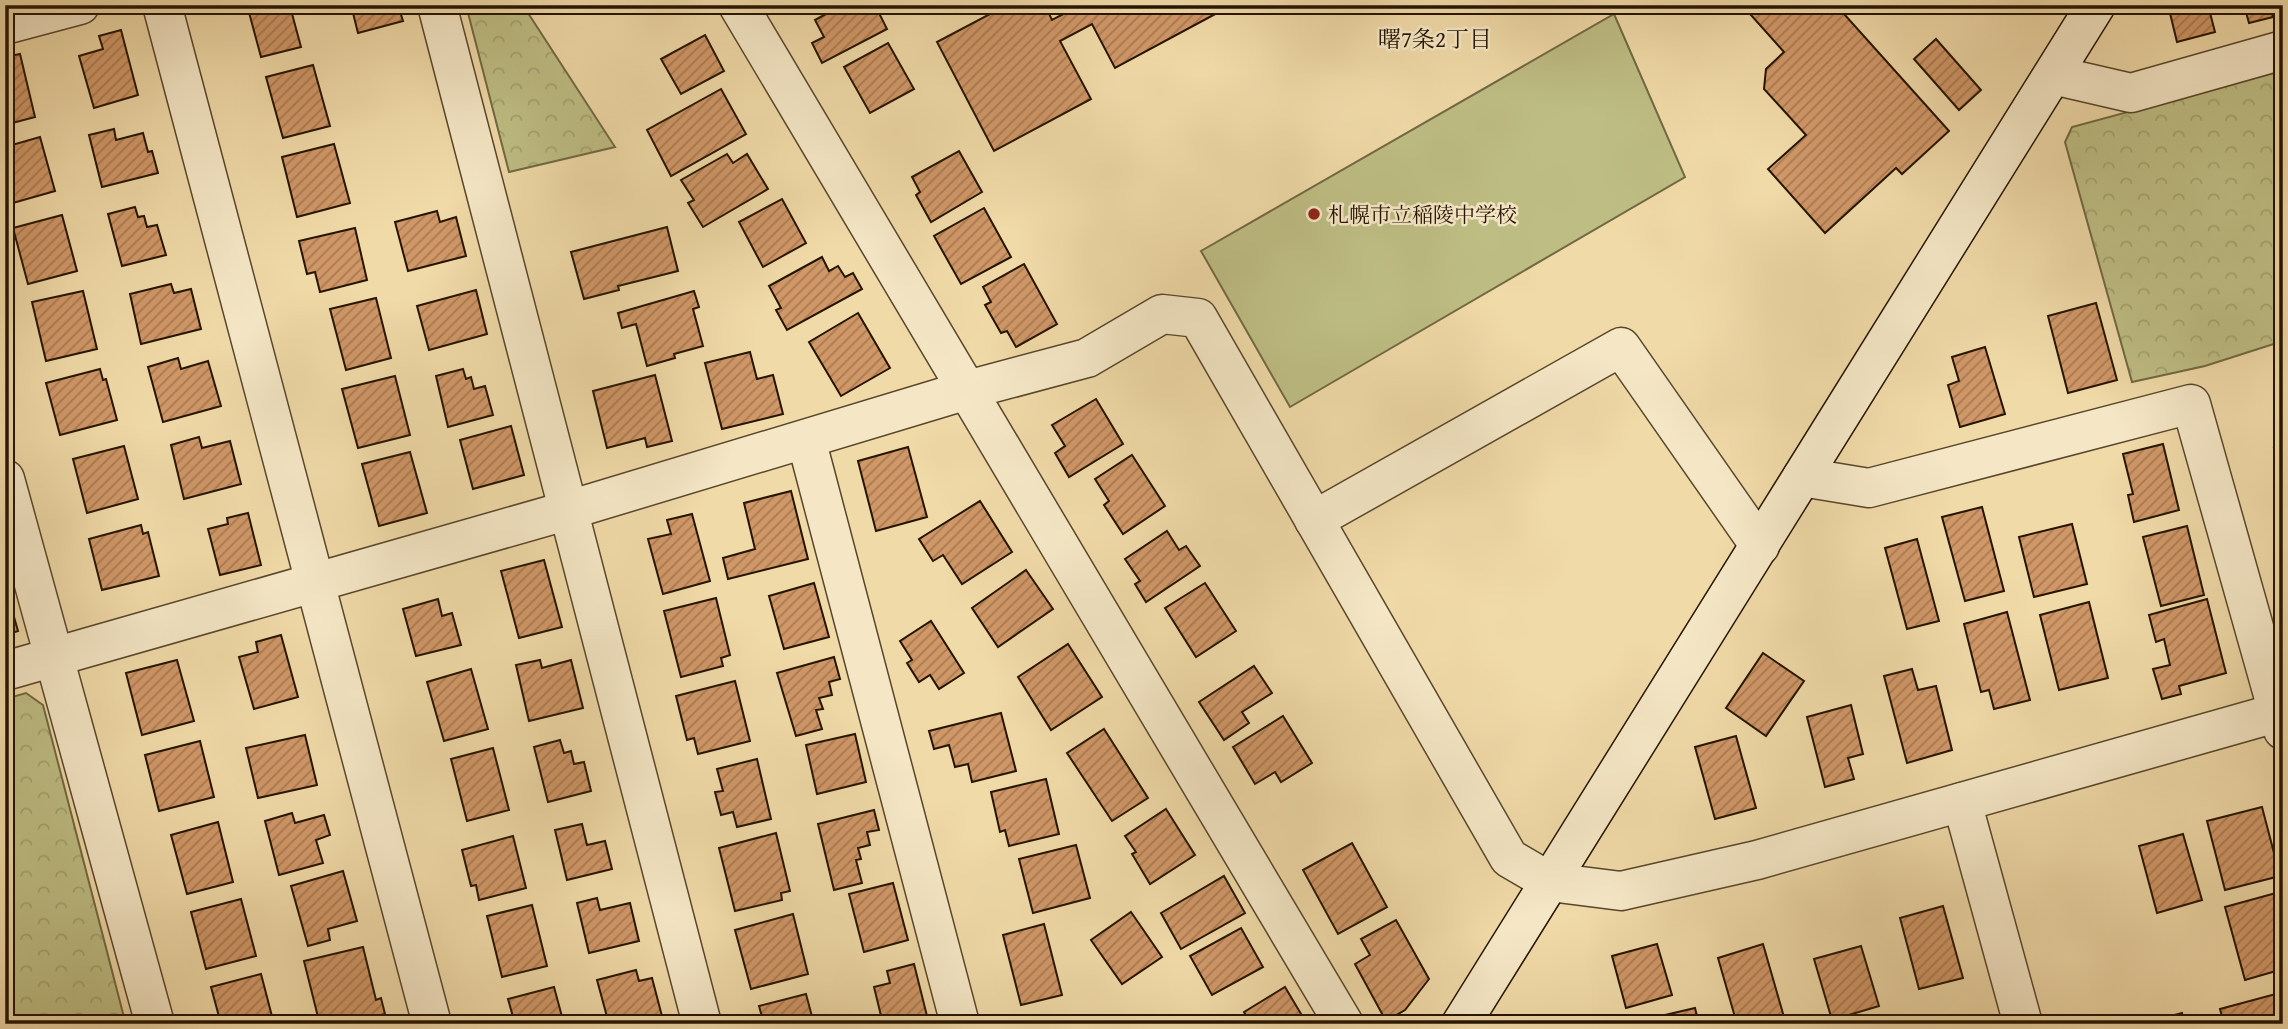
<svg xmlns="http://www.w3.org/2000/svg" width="2288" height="1029" viewBox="0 0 2288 1029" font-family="'Gentium Book Plus','Noto Serif JP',serif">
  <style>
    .green { fill: #bebe84; stroke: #726943; stroke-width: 2 }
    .forest { fill: url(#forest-crowns); stroke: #726943; stroke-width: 2 }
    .building { fill: url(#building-hatch); stroke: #251402; stroke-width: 2 }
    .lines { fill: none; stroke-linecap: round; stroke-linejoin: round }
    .street-casing { stroke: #58462c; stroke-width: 41 }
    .secondary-casing { stroke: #251402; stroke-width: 41 }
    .street { stroke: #f5e7c6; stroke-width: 38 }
    .secondary { stroke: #f5e7c6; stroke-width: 38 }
    .poi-dot { fill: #8f2418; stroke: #f5e7c6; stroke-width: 2.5 }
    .labels { text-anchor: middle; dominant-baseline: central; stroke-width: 5; stroke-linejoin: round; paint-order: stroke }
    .poi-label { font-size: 21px; fill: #251402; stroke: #f5e7c6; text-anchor: start }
    .neighbourhood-label { font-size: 23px; fill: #251402; stroke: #f5e7c6 }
  </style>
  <defs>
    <pattern id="forest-crowns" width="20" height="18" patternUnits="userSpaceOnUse" patternTransform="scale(1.75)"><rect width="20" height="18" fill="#bebe84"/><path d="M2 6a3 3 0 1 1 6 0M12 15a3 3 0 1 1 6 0" fill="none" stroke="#a3a270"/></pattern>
    <pattern id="building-hatch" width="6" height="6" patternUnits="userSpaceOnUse" patternTransform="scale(1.75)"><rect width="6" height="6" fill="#d09767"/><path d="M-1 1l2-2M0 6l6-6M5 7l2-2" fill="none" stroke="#a97a53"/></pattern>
  </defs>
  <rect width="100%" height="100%" fill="#f0daa8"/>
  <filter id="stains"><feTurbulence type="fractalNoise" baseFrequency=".00286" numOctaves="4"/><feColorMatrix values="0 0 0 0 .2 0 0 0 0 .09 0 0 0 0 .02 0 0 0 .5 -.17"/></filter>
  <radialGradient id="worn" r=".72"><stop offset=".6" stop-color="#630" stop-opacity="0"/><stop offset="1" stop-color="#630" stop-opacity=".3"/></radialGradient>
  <path class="green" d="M1614,14l71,163 -395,230 -89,-156z"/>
  <g class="forest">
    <path d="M466,5h73l-11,8 87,134 -106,25z"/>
    <path d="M2283,70v271l-78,25 -73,16 -67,-240 7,-15z"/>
    <path d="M26,693l17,12 82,316 -11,3h-109v-325z"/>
  </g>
  <g class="building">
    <path d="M247,5h35l2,7 7,-2 10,37 -40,10z"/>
    <path d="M351,5h47l5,16 -45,12z"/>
    <path d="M833,5h42l12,24 -65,34 -10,-20 12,-6 -9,-17 20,-11z"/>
    <path d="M1007,5h38l7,15 25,-13 -1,-2h156l-117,63 -23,-44 -32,17 31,58 -97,52 -57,-109z"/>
    <path d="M1742,5h94l113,126 -47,43 -6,-6 -71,65 -57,-64 38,-34 -42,-46 2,-20 18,-17z"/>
    <path d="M2168,5h40l7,27 -38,10z"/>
    <path d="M2244,5h26l3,12 -24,6z"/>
    <path d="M121,30l17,65 -44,13 -15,-52 24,-7 -4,-13z"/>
    <path d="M705,35l19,36 -43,23 -20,-35z"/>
    <path d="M1936,39l45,51 -22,20 -45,-51z"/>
    <path d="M888,43l26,46 -44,24 -26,-46z"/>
    <path d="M20,54l15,63 -30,8v-68z"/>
    <path d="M313,65l17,61 -47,12 -17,-61z"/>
    <path d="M721,89l25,45 -75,42 -24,-46z"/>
    <path d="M114,129l2,11 27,-7 5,19 4,-1 6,22 -56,14 -13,-52z"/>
    <path d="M40,137l15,54 -49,14 -1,-58z"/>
    <path d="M334,144l16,59 -53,14 -15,-60z"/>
    <path d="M959,151l23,41 -51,30 -15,-27 4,-3 -8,-15z"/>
    <path d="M727,154l6,9 14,-9 21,35 -65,38 -15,-24 6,-3 -13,-20z"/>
    <path d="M782,199l24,44 -43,24 -24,-45z"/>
    <path d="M135,207l3,10 6,-1 3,11 10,-2 9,30 -44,11 -14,-52z"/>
    <path d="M984,208l27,49 -50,27 -27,-48z"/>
    <path d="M437,211l3,11 16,-5 10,39 -58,15 -13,-49z"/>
    <path d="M62,215l15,56 -49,13 -15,-56z"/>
    <path d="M667,227l11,44 -60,15 1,4 -35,9 -13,-47z"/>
    <path d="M355,228l12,52 -47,12 -5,-20 -8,2 -8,-33z"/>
    <path d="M822,257l7,14 9,-5 7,11 8,-4 9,16 -75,41 -11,-20 5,-2 -12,-22z"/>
    <path d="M1024,264l33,60 -41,23 -9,-16 -6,2 -16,-28 6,-3 -8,-15z"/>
    <path d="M171,284l3,9 17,-4 10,40 -60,15 -11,-50z"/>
    <path d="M476,290l11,44 -58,16 -12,-44z"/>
    <path d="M83,291l14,58 -51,12 -14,-59z"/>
    <path d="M694,291l5,16 -6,2 10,37 -29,8 1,4 -28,8 -11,-42 -14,4 -4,-15z"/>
    <path d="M376,298l15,60 -45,12 -16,-61z"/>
    <path d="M2096,303l21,77 -49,13 -20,-77z"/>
    <path d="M858,313l32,55 -49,28 -32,-54z"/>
    <path d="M1985,347l20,67 -45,13 -12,-42 11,-4 -7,-24z"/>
    <path d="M750,352l7,27 16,-4 10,39 -61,15 -17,-66z"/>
    <path d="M178,358l3,11 27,-8 13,45 -58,16 -15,-55z"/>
    <path d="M100,369l3,11 3,-1 11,41 -57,15 -14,-52z"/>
    <path d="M463,369l3,10 5,-2 3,12 11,-3 8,29 -45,12 -12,-51z"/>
    <path d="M655,375l17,66 -25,6 -2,-9 -38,10 -14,-57z"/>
    <path d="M395,376l15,59 -52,13 -16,-59z"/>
    <path d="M1096,399l27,45 -54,33 -14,-24 10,-7 -13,-21z"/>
    <path d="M511,426l13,49 -51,14 -13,-49z"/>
    <path d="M199,437l3,11 28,-7 11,43 -57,15 -13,-54z"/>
    <path d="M2163,444l16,66 -45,12 -6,-27 5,-1 -10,-40z"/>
    <path d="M2283,445v33l-9,-30z"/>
    <path d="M124,446l14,53 -51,14 -14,-54z"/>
    <path d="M908,447l19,70 -51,14 -18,-70z"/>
    <path d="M410,452l17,61 -48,13 -17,-62z"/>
    <path d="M1132,455l33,51 -42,28 -19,-29 5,-4 -14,-22z"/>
    <path d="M791,491l17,68 -80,20 -5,-21 32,-9 -11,-46z"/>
    <path d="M980,501l32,51 -50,32 -19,-29 -10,6 -14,-22z"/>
    <path d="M1982,507l22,84 -39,10 -23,-84z"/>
    <path d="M248,513l13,52 -41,10 -12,-46 20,-5 -1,-6z"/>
    <path d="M692,514l18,67 -47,13 -15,-55 23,-5 -4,-14z"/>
    <path d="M2072,524l15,60 -53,13 -15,-60z"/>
    <path d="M141,525l2,9 5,-2 11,44 -57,14 -13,-51z"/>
    <path d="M2187,526l17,69 -43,11 -18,-69z"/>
    <path d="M1167,531l12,19 7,-4 14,20 -54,36 -11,-18 5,-3 -15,-22z"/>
    <path d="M1917,539l22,82 -32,8 -22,-81z"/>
    <path d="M544,560l18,67 -43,11 -18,-67z"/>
    <path d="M1026,570l27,39 -55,38 -26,-39z"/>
    <path d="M814,583l15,54 -45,12 -15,-53z"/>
    <path d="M1205,583l31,48 -40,26 -31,-49z"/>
    <path d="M5,585l13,46 -13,4z"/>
    <path d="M716,598l14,57 -9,3 2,8 -42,11 -17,-66z"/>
    <path d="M438,599l4,17 10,-3 9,32 -45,11 -13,-47z"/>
    <path d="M2207,599l19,74 -47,13 2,8 -19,5 -9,-30 17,-4 -6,-26 -8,3 -7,-27z"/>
    <path d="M2089,602l19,76 -49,12 -19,-75z"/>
    <path d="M2007,612l23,88 -36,9 -5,-19 -8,2 -17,-68z"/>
    <path d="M931,621l33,52 -25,16 -9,-14 -11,7 -12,-19 5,-3 -12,-19z"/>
    <path d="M281,635l17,62 -44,12 -15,-52 19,-5 -2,-10z"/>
    <path d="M1068,644l34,53 -51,33 -33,-53z"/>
    <path d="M1763,653l41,28 -38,55 -40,-28z"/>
    <path d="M834,657l6,22 -11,3 3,13 -13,3 4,11 -7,1 6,19 -26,7 -19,-63z"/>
    <path d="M177,660l17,61 -52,14 -16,-62z"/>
    <path d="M540,660l2,8 29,-8 12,48 -54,13 -13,-56z"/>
    <path d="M1254,666l18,27 -30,19 7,11 -25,17 -25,-38z"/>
    <path d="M471,669l17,60 -44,12 -17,-59z"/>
    <path d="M1912,669l6,21 18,-4 16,64 -45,13 -23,-87z"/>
    <path d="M735,681l15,60 -52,13 -4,-16 -7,2 -11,-44z"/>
    <path d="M1851,705l12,49 -15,4 6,21 -29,8 -18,-70z"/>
    <path d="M1001,713l15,58 -44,11 -4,-18 -13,3 -6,-22 -15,4 -5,-18z"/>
    <path d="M1283,716l29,47 -31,19 -6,-10 -20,12 -22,-37z"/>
    <path d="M1104,729l44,69 -36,23 -45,-68z"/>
    <path d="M855,734l11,48 -49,12 -11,-49z"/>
    <path d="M305,735l12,50 -59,13 -12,-50z"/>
    <path d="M1736,736l20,72 -41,11 -20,-72z"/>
    <path d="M560,740l4,13 7,-2 3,13 10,-2 7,29 -43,11 -14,-55z"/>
    <path d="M200,741l14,56 -55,14 -14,-56z"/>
    <path d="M493,748l16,62 -42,11 -16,-62z"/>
    <path d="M757,759l14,60 -34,8 -4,-15 -12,3 -6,-23 8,-1 -6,-22z"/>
    <path d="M1046,779l13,55 -50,12 -4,-16 -5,2 -9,-40z"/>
    <path d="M2262,807l18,69 -55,14 -18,-69z"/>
    <path d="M1166,809l29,46 -45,29 -18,-30 4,-2 -11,-16z"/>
    <path d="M874,810l5,20 -12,2 3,13 -12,3 3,11 -5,1 6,23 -28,7 -16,-66z"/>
    <path d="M292,813l3,10 29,-8 6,20 -14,5 7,23 -44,12 -14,-54z"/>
    <path d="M218,822l15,60 -46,12 -16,-59z"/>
    <path d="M582,824l5,21 18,-4 7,28 -45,11 -12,-50z"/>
    <path d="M776,833l14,58 -9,2 1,7 -47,11 -16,-63z"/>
    <path d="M2183,834l19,66 -45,13 -18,-67z"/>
    <path d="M513,836l13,52 -47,12 -3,-15 -5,1 -9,-36z"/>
    <path d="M1352,843l35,64 -49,27 -35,-64z"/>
    <path d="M1076,845l14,53 -57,15 -14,-54z"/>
    <path d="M343,871l14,50 -29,8 2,11 -22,6 -17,-60z"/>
    <path d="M1224,876l21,37 -64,36 -20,-36z"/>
    <path d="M893,883l15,57 -44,12 -15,-58z"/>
    <path d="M2276,893l7,26v50l-38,11 -20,-73z"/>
    <path d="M597,898l3,12 30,-7 9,38 -50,12 -12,-50z"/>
    <path d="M241,899l15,57 -50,13 -15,-57z"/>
    <path d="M532,905l15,61 -45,11 -15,-61z"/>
    <path d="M1943,906l20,72 -44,11 -19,-71z"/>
    <path d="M1131,912l31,45 -40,27 -31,-44z"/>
    <path d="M793,914l15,60 -57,15 -16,-59z"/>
    <path d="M1396,920l33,59 -24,31 -19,11 -31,-57 15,-9 -9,-16z"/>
    <path d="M1044,924l18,71 -41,10 -18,-70z"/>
    <path d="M1241,928l22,39 -51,28 -22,-39z"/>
    <path d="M1657,944l15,51 -46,13 -14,-52z"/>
    <path d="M1763,944l23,80h-49l-19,-66z"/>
    <path d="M1861,946l18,60 -47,14 -18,-61z"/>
    <path d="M363,947l13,53 5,-2 4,16 -38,10h-17l-1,-5 -10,2 -15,-60z"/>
    <path d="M914,964l15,60h-46l-9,-37 16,-4 -3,-12z"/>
    <path d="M636,970l3,11 13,-3 11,42 -16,4h-38l-12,-44z"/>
    <path d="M261,974l13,50h-53l-10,-37z"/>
    <path d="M554,987l10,37h-49l-7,-25z"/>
    <path d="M1285,987l22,37h-56l-7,-12z"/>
    <path d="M2283,992v32h-59l-4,-15z"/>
    <path d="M806,994l8,30h-50l-5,-18z"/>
    <path d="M1695,1008l4,16 -64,-2z"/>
    <path d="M2182,1013l2,11h-44z"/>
    <path d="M1973,1016l2,8h-31z"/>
  </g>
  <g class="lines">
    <g class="street-casing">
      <g id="street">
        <path d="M162,5l270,1019"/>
        <path d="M437,5l265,1019"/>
        <path d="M738,5l606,1019"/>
        <path d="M5,25l75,-20"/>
        <path d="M2053,75l78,18 152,-43"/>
        <path d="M806,439l154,585"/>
        <path d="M1802,477l67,11 322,-84 92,326"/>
        <path d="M5,479l150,545"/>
        <path d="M1314,520l307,-173 139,199"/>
        <path d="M5,671l564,-161 398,-120 120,-32 75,-44 36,4 311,540 41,24 71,9 136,-31 526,-149"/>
        <path d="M1962,802l61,222"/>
      </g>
    </g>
    <g class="secondary-casing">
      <path id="secondary" d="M1461,1024l635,-1019"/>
    </g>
    <use href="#street" class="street"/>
    <use href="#secondary" class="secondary"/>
  </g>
  <circle class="poi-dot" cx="1314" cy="214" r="7"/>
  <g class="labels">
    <g class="poi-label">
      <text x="1328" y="214">札幌市立稲陵中学校</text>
    </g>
    <g class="neighbourhood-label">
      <text x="1435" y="38">曙7条2丁目</text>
    </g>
  </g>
  <rect width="2288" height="1029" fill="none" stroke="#f0daa8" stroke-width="28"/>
  <rect x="7" y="7" width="2274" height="1015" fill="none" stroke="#251402" stroke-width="3.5"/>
  <rect x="14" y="14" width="2260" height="1001" fill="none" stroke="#251402" stroke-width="2"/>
  <rect width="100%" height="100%" filter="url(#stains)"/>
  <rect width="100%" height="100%" fill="url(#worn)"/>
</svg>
